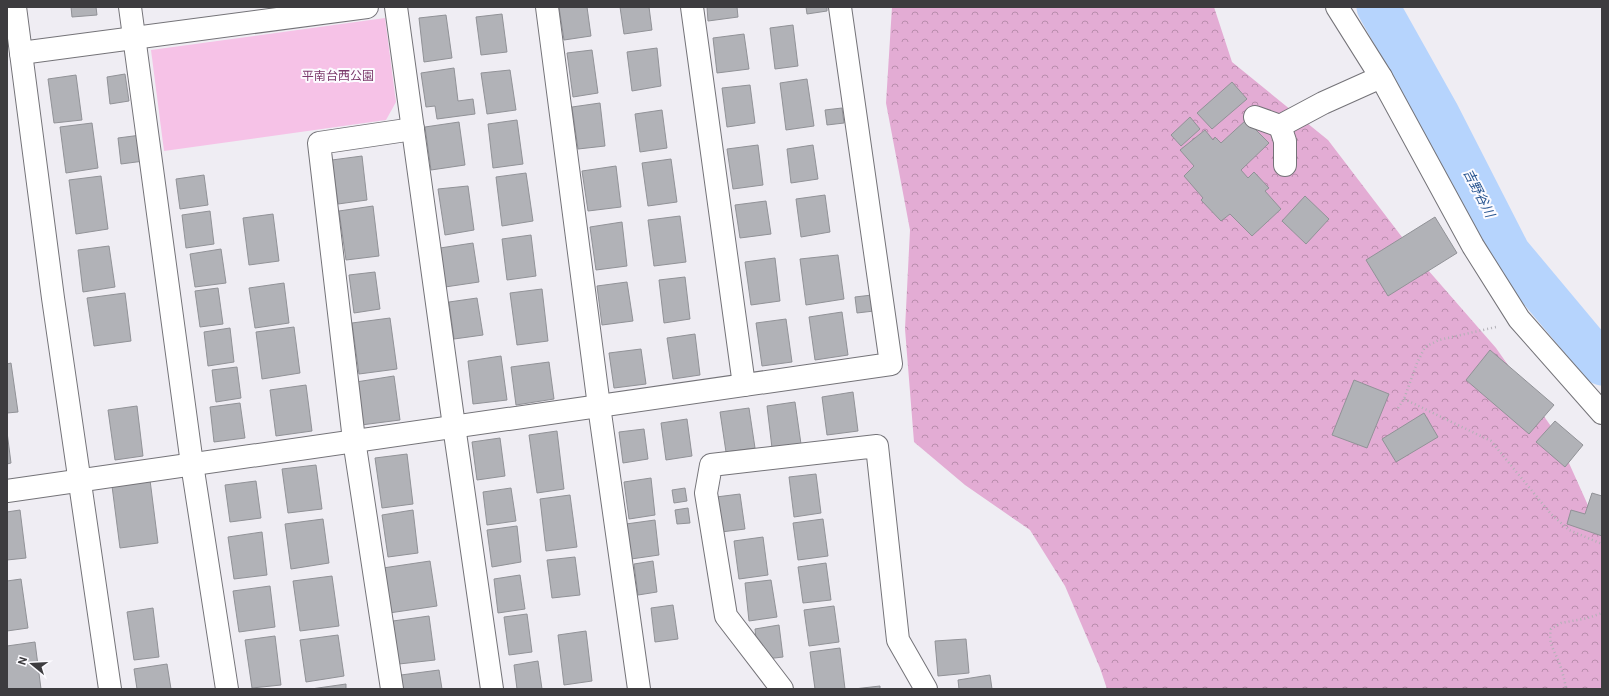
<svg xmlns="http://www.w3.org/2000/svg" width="1609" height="696" viewBox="0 0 1609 696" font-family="Roboto,'Noto Sans JP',sans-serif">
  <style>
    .forest { fill: url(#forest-crowns) }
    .park { fill: #f6c2e7 }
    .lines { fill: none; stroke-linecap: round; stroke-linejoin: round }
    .river { stroke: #b6d4fd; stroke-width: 43 }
    .building { fill: #b1b2b7; stroke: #919297 }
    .street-casing { stroke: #747378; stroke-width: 24 }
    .secondary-casing { stroke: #747378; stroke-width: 24 }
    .path { stroke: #b2b1b6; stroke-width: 2.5; stroke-dasharray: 1 3; stroke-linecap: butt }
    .street { stroke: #fff; stroke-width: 22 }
    .secondary { stroke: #fff; stroke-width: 22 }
    .labels { text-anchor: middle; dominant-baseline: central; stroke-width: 4; stroke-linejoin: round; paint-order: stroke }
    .park-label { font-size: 12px; fill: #7b3a6c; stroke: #fcfbff }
    .water-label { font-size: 13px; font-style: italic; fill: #265490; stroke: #fcfbff }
  </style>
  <defs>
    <pattern id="forest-crowns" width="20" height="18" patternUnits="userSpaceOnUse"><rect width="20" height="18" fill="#e3acd4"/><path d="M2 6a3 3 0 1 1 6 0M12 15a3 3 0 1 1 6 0" fill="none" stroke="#b98dad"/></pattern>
  </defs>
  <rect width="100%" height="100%" fill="#efedf3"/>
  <path class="forest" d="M892,7h322l18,55 96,78 93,122 75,86 59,84 36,80 11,10v167h-495l-7,-21 -35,-82 -35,-56 -65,-45 -51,-43 -9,-113 5,-99 -24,-127z"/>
  <path class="park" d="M385,18l11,84 -10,18 -222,31 -13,-101z"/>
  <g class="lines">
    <path class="river" d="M1378,7l60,107 71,139 93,111"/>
  </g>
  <g class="building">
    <path d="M71,7h25l1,8 -25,2z"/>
    <path d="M559,7h28l4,29 -27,4z"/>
    <path d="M620,7h29l3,23 -28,4z"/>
    <path d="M707,7h30l1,10 -30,4z"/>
    <path d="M806,7h21v4l-20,3z"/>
    <path d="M502,14l5,38 -26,3 -5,-38z"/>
    <path d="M446,15l6,43 -28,4 -5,-44z"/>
    <path d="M793,25l5,41 -23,3 -5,-41z"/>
    <path d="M744,34l5,35 -32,4 -4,-35z"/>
    <path d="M657,48l4,38 -29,5 -5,-39z"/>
    <path d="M592,50l6,43 -25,4 -6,-44z"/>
    <path d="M454,68l4,33 15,-2 2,15 -38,5 -2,-13 -9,1 -5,-34z"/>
    <path d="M510,70l6,40 -29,4 -6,-41z"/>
    <path d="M125,74l4,27 -19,3 -3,-27z"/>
    <path d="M76,75l6,45 -28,3 -6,-44z"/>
    <path d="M807,79l7,47 -28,4 -6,-47z"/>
    <path d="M1232,82l15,17 -35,30 -15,-16z"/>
    <path d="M750,85l5,38 -28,4 -5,-39z"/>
    <path d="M600,103l5,43 -27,3 -6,-42z"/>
    <path d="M842,108l2,15 -17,2 -2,-15z"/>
    <path d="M662,110l5,38 -27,4 -5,-38z"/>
    <path d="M1190,117l10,12 -19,17 -10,-11z"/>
    <path d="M517,120l6,44 -30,4 -5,-44z"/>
    <path d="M1246,120l23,23 -28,27 7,8 6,-6 15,16 -4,3 16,18 -29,27 -22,-22 -9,7 -20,-21 2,-2 -19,-22 10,-10 -14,-16 25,-20 8,10 2,-3 6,6z"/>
    <path d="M459,122l6,43 -34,5 -6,-43z"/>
    <path d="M92,123l6,45 -32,5 -6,-46z"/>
    <path d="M141,135l3,26 -23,3 -3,-26z"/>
    <path d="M758,145l5,40 -30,4 -6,-40z"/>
    <path d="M813,145l5,34 -27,4 -4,-34z"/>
    <path d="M362,156l5,44 -29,4 -6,-44z"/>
    <path d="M671,159l6,43 -29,4 -6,-43z"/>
    <path d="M616,166l5,41 -33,4 -6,-40z"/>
    <path d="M526,173l7,48 -31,5 -6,-49z"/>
    <path d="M204,175l4,30 -28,4 -4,-30z"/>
    <path d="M101,176l7,53 -32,5 -7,-54z"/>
    <path d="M468,186l6,44 -29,5 -7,-46z"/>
    <path d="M825,195l5,37 -29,5 -5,-38z"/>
    <path d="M1305,196l24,23 -23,25 -24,-23z"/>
    <path d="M766,201l5,33 -31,4 -5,-33z"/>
    <path d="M373,206l6,50 -33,4 -7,-49z"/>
    <path d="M210,211l4,33 -28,4 -4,-33z"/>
    <path d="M273,214l6,47 -30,4 -6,-47z"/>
    <path d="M680,216l6,46 -32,4 -6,-46z"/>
    <path d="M1435,217l22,36 -69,43 -22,-36z"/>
    <path d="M622,222l5,44 -31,4 -6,-43z"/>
    <path d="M531,235l5,41 -29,4 -5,-41z"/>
    <path d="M473,243l6,39 -34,5 -5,-39z"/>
    <path d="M109,246l6,41 -32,5 -5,-42z"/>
    <path d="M221,249l5,34 -31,4 -5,-33z"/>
    <path d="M838,255l6,44 -38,6 -6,-46z"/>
    <path d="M775,258l5,43 -29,4 -6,-43z"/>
    <path d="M375,272l5,37 -26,4 -5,-38z"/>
    <path d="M685,277l5,42 -26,4 -5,-43z"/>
    <path d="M627,282l6,39 -31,4 -5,-39z"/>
    <path d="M284,283l5,40 -34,5 -6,-40z"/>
    <path d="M218,288l5,36 -23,3 -5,-36z"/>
    <path d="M542,289l6,52 -31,4 -7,-52z"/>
    <path d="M125,293l6,48 -37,5 -7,-48z"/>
    <path d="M872,295l2,16 -17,2 -2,-16z"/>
    <path d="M477,298l6,37 -29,4 -5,-37z"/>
    <path d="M842,312l6,43 -33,5 -6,-43z"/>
    <path d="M390,318l7,51 -38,5 -7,-51z"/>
    <path d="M786,319l6,43 -30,4 -6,-43z"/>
    <path d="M294,327l6,46 -38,6 -6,-47z"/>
    <path d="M230,328l4,34 -26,4 -4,-34z"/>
    <path d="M695,334l5,41 -27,4 -6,-41z"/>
    <path d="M641,349l5,35 -32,4 -5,-35z"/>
    <path d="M1490,350l64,55 -25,29 -63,-54z"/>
    <path d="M501,356l6,44 -34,4 -5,-43z"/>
    <path d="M549,362l5,37 -38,6 -5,-38z"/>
    <path d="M11,363l7,49 -11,1v-49z"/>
    <path d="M237,367l4,31 -25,4 -4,-32z"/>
    <path d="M394,376l6,44 -39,5 -5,-43z"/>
    <path d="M1354,380l35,14 -22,54 -35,-13z"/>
    <path d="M306,385l6,46 -36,5 -6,-46z"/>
    <path d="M853,392l5,39 -31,4 -5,-38z"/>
    <path d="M795,402l6,42 -29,4 -5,-42z"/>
    <path d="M240,403l5,35 -31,4 -4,-35z"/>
    <path d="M137,406l6,50 -28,4 -7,-50z"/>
    <path d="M749,408l6,40 -29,4 -6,-40z"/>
    <path d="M1424,413l14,24 -42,25 -14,-23z"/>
    <path d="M687,419l5,37 -26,4 -5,-37z"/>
    <path d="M1555,421l28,24 -18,22 -29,-25z"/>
    <path d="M644,429l4,30 -25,4 -4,-31z"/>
    <path d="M557,431l7,58 -27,4 -8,-58z"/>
    <path d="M7,432l4,31 -4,1z"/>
    <path d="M500,438l5,38 -28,4 -5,-38z"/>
    <path d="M407,454l6,50 -31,4 -7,-50z"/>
    <path d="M316,465l6,44 -34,4 -6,-44z"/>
    <path d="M816,474l5,39 -27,4 -5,-40z"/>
    <path d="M651,478l4,37 -26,4 -5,-37z"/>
    <path d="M150,480l8,63 -38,5 -8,-62z"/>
    <path d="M256,481l5,37 -31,4 -5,-37z"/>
    <path d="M511,488l5,33 -29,4 -4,-33z"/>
    <path d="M685,488l2,13 -13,2 -2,-13z"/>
    <path d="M1592,493l10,3v40l-35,-12 4,-14 14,4z"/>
    <path d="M740,494l5,35 -24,3 -5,-35z"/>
    <path d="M570,495l7,52 -31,4 -6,-52z"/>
    <path d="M688,508l2,15 -13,1 -2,-14z"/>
    <path d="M20,510l6,48 -19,2v-48z"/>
    <path d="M413,510l5,43 -30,4 -6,-42z"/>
    <path d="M323,519l6,44 -38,6 -6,-45z"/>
    <path d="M823,519l5,37 -30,4 -5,-37z"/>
    <path d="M655,520l4,35 -28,4 -5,-35z"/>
    <path d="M517,526l4,36 -29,5 -5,-37z"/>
    <path d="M262,532l5,43 -33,4 -6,-42z"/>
    <path d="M763,537l5,38 -29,4 -5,-38z"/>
    <path d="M575,557l5,38 -28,3 -5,-38z"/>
    <path d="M430,561l7,45 -48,7 -6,-45z"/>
    <path d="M653,561l4,31 -19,3 -4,-31z"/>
    <path d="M826,563l5,37 -28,3 -5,-36z"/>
    <path d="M520,575l5,34 -27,4 -4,-34z"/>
    <path d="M332,576l7,50 -39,5 -7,-50z"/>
    <path d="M21,579l7,49 -21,3v-50z"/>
    <path d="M771,580l6,37 -28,4 -4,-38z"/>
    <path d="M270,586l5,41 -36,5 -6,-41z"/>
    <path d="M673,605l5,34 -23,3 -4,-34z"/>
    <path d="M834,606l5,36 -30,4 -5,-36z"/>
    <path d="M153,608l6,49 -25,3 -7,-48z"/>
    <path d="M527,614l5,38 -23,3 -5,-38z"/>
    <path d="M429,616l6,44 -36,4 -6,-43z"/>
    <path d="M779,625l4,32 -25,3 -3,-31z"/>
    <path d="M586,631l6,50 -28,4 -6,-50z"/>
    <path d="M338,635l6,41 -38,6 -6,-42z"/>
    <path d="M275,636l6,49 -29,3 -7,-48z"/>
    <path d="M966,639l3,34 -31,3 -3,-35z"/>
    <path d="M35,642l6,47h-34v-43z"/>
    <path d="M840,648l5,41h-30l-5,-37z"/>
    <path d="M538,661l4,28h-25l-3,-24z"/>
    <path d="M167,664l4,25h-34l-3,-20z"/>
    <path d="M439,670l3,19h-39l-2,-14z"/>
    <path d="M990,675l2,14h-33l-1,-9z"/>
    <path d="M346,684v5h-35z"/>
    <path d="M880,686v3h-26z"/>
  </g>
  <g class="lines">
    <g class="street-casing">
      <g id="street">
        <path d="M130,7l62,457 35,225"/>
        <path d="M396,7l58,419 38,263"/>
        <path d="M547,7l52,399 40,283"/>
        <path d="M692,7l52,378"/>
        <path d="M1337,7l44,70 92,169 46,73 83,94"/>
        <path d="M21,53l346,-46"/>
        <path d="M1255,117l25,9 43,-23 58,-26"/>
        <path d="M1280,126l5,15v24"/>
        <path d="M7,491l884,-127 -51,-357"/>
        <path d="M392,689l-38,-249 -35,-297 94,-14"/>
        <path d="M782,689l-56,-73 -20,-123 5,-28 166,-19 21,194 28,49"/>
      </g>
    </g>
    <g class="secondary-casing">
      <path id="secondary" d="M15,7l38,291 57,391"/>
    </g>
    <g class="path">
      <path d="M1404,399l87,42 60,73 18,16 33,14"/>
      <path d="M1398,408l6,-9 13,-36 8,-16 14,-7 57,-13"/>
      <path d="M1566,687c-2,-8 -4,-17 -7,-25 -5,-12 -11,-19 -8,-33l10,-6 27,-5 14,-5"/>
    </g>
    <use href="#street" class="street"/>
    <use href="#secondary" class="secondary"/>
  </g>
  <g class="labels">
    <g class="park-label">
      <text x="338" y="76">平南台西公園</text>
    </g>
    <g class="water-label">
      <text transform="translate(1479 193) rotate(63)">吉野谷川</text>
    </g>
  </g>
  <rect width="1609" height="696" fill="none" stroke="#3d3c3f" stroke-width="16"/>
  <g transform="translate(32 664) rotate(288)" stroke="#fcfbff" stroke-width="3" paint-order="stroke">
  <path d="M0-3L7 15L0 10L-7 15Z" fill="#3d3c3f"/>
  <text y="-6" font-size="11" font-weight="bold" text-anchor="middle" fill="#3d3c3f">N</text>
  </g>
</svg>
